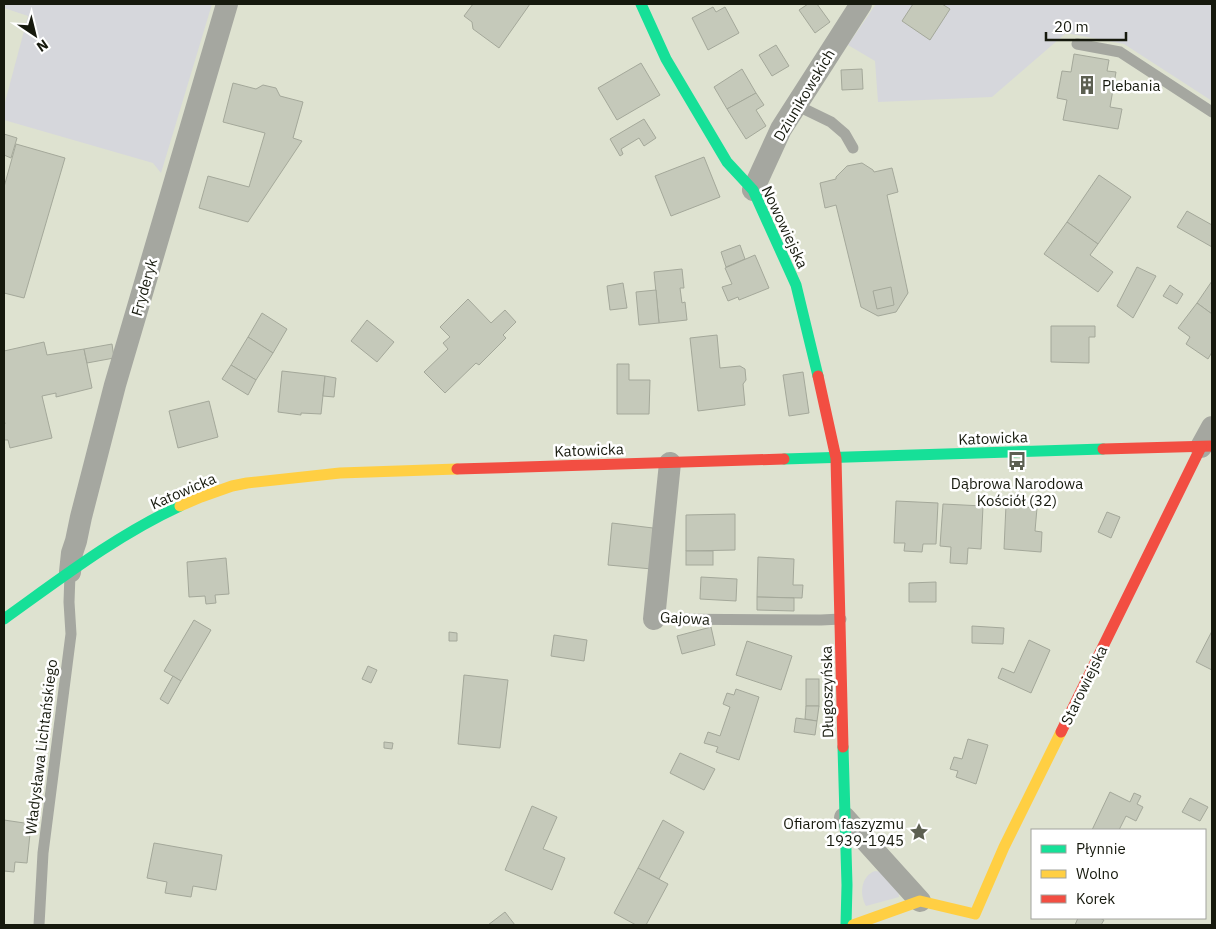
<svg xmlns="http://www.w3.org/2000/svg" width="1216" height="929" viewBox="0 0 1216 929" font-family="'IBM Plex Sans',sans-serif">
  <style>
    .green { fill: #d6d7dc }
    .building { fill: #c5c9ba; stroke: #a4a89a }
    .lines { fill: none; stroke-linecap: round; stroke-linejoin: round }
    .lane { stroke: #a5a7a0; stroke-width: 11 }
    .street { stroke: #a5a7a0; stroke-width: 22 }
    .fast { stroke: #16e098; stroke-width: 11 }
    .slow { stroke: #ffcf43; stroke-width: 11 }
    .jam { stroke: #f24e42; stroke-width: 11 }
    .labels { text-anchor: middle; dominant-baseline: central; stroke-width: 5; stroke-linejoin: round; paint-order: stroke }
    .poi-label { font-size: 15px; fill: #16190d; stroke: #fff; text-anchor: start }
    .street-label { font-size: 15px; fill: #16190d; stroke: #fff }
  </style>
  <rect width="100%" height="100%" fill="#dee2d0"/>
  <g class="green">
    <path d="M4,4h208l-51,169 -8,-10 -149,-43v-14l24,-90 -24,-8z"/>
    <path d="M876,4h336v97l-88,-57 -58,-11 -74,64 -114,5 -3,-41 -27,-16z"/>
    <path d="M875,871l8,1 15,13 1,12 -33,9c-7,-12 -5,-30 9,-35z"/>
  </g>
  <g class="building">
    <path d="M473,4h57l-31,44 -26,-19 -1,-7 -8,-6z"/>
    <path d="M808,4h9l13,18 -15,11 -16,-23z"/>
    <path d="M913,4h29l8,5 -20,31 -28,-19z"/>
    <path d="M713,7l3,5 9,-5 14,26 -31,17 -16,-32z"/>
    <path d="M776,45l13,21 -17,10 -13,-21z"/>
    <path d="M1074,54l35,6 -2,11 9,1 -6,35 12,2 -4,20 -55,-9 4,-20 -10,-2 5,-27 9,1z"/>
    <path d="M641,63l19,32 -43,25 -19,-32z"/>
    <path d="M742,69l14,24 -29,16 -13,-22z"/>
    <path d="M862,69l1,20 -21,1 -1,-20z"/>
    <path d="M233,83l23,6 7,-4 13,3 4,8 23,6 -10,36 9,3 -54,81 -49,-14 9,-32 41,11 16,-54 -42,-11z"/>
    <path d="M756,93l8,12 -8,5 10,16 -20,13 -19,-30z"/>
    <path d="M644,119l12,19 -12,8 -5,-8 -18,11 2,5 -3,2 -10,-17z"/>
    <path d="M4,134l13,4 -6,20 -7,-3z"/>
    <path d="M16,144l49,14 -41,140 -20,-5v-106z"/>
    <path d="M704,157l16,40 -49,19 -16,-40z"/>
    <path d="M862,163l11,7 1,2 18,-4 6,24 -11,3 21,98 -12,19 -18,4 -17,-9 -25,-102 -11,3 -5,-25 16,-4v-2l11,-11z"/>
    <path d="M1099,175l32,22 -33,47 -31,-22z"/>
    <path d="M1187,211l25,14v22l-35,-20z"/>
    <path d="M1067,222l31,22 -8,11 23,17 -15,20 -54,-38z"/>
    <path d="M740,245l5,14 -19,8 -5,-15z"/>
    <path d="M755,255l14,33 -30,12 -1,-3 -10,4 -6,-14 10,-3 -7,-16z"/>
    <path d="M1137,267l19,9 -23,42 -16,-12z"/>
    <path d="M682,269l2,19h-4l2,15 3,-1 2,18 -28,3 -5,-51z"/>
    <path d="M1212,281v33l-15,-11z"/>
    <path d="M623,283l4,25 -17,2 -3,-24z"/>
    <path d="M1170,285l13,9 -6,10 -14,-8z"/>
    <path d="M891,287l3,18 -17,4 -4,-18z"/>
    <path d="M656,290l3,33 -20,2 -3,-33z"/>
    <path d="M468,299l23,24 14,-13 11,12 -13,13 3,3 -27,27 -3,-2 -31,30 -21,-21 24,-23 -5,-6 7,-6 -10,-10z"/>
    <path d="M1197,303l15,11v38l-4,7 -22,-15 4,-7 -12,-9z"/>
    <path d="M262,313l25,16 -14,24 -25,-16z"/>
    <path d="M367,320l27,22 -17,20 -26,-21z"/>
    <path d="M1051,326h44v11h-6v26l-38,-1z"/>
    <path d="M717,335l3,33 20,-2 5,3 1,11 -3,4 2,21 -47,6 -8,-73z"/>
    <path d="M248,337l25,16 -17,27 -25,-15z"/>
    <path d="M44,342l3,13 37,-6 8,39 -36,9v-4l-14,3 10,42 -42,10 -2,-8h-4v-15l1,-1 -1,-5v-68z"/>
    <path d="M112,344l2,14 -27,5 -3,-14z"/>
    <path d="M617,364h12v16h21l-1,34h-32z"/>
    <path d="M231,365l25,15 -8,15 -26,-16z"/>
    <path d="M282,371l43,5 -4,38 -20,-1v2l-23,-3z"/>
    <path d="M803,372l6,41 -20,3 -6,-41z"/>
    <path d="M325,376l11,2 -2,19 -11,-1z"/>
    <path d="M209,401l9,36 -40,11 -9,-37z"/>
    <path d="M896,501l42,2 -2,41h-13l-1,8 -18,-1 1,-8h-11z"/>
    <path d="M943,504l40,2 -2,43 -13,-1 -1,16 -17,-1 1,-16 -11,-1z"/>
    <path d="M1006,505l31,3 -2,23 7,1 -1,20 -37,-3z"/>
    <path d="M1107,512l13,5 -9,21 -13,-6z"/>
    <path d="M735,514v36l-49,1v-36z"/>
    <path d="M612,523l41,5 -1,41 -44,-4z"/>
    <rect x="686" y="551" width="27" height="14"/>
    <path d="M758,557l36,2 -1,26h10l-1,13 -45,-1z"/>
    <path d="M226,558l3,36 -14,1 1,8 -10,1 -1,-8 -16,1 -2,-35z"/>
    <path d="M701,577l36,2 -1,22 -36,-2z"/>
    <path d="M936,582v20h-27v-19z"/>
    <path d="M757,597l37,1v13l-37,-1z"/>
    <path d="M194,620l17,10 -30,51 -17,-10z"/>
    <path d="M972,626l32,2 -1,16 -31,-1z"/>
    <path d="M711,627l4,18 -33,9 -5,-18z"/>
    <path d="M1212,631v39l-16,-8z"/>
    <path d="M449,632l8,1v8h-8z"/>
    <path d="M554,635l33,5 -3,21 -33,-5z"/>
    <path d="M1029,640l21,10 -19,43 -33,-15 4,-10 12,5z"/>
    <path d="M747,641l45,15 -11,34 -45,-15z"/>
    <path d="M368,666l9,4 -6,13 -9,-4z"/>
    <path d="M464,675l44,5 -8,68 -42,-4z"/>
    <path d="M173,676l8,5 -13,23 -8,-5z"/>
    <rect x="806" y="679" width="13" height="27"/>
    <path d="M736,689l23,8 -20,63 -23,-8 2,-5 -14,-4 4,-11 12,4 10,-29 -7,-3 4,-11 7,2z"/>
    <path d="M806,706h13l-2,15 -12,-2z"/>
    <path d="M796,718l21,3 -2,14 -21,-3z"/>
    <path d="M968,739l20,6 -12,39 -20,-7 2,-6 -8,-2 4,-12 8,2z"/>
    <path d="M384,742l9,1 -1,6 -8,-1z"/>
    <path d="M680,753l35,16 -11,21 -34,-17z"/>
    <path d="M1110,792l20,10 4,-9 7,3 -4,8 6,3 -7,14 -10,-5 -7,14h-27z"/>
    <path d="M1190,798l18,9 -8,14 -18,-9z"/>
    <path d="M532,806l25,11 -14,32 22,9 -13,32 -47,-20z"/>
    <path d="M4,820l27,4 -4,39 -12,-1 -1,10 -10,-1z"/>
    <path d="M663,820l21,12 -25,47 -21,-11z"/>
    <path d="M154,843l68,12 -6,35 -23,-4 -2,11 -26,-4 2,-11 -20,-4z"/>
    <path d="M638,868l30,16 -22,41h-10l-22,-12z"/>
    <path d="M505,912l10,13h-27z"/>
    <path d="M1078,918h22l4,2 -3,5h-26z"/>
  </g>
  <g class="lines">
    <g class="lane">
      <path d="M1077,44l43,8 92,60"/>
      <path d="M796,105l35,17 14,12 8,14"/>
      <path d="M654,619l167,1 20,-1"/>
      <path d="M39,925l4,-72 28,-219 -2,-32 1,-28"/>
    </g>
    <g class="street">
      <path d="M753,190l28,-61 80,-125"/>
      <path d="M1201,447l11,-20"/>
      <path d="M70,572l2,-19 4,-12 5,-24 34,-132 112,-381"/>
      <path d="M654,619l16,-156"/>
      <path d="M845,818l75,83"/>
    </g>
    <g class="fast">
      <path d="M641,4l25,55 61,103 26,28 43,95 22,91"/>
      <path d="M784,459l319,-10"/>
      <path d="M4,619c56,-40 113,-84 176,-113"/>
      <path d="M843,747l4,138 -1,40"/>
    </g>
    <g class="slow">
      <path d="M180,506l21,-9 31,-11 15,-3 93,-10 117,-4"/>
      <path d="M853,925l67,-24 55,13 29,-67 57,-115"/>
    </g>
    <g class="jam">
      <path d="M818,376l18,82 7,289"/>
      <path d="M1103,449l109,-3"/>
      <path d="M457,469l327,-10"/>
      <path d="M1061,732l140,-285"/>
    </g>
  </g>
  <defs>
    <g id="building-bare" transform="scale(1.5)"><path d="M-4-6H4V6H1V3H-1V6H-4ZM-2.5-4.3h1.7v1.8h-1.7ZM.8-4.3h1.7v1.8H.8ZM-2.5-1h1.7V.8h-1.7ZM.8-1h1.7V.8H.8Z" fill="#5c5f51" stroke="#fff" stroke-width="2.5" paint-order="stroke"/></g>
    <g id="bus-bare" transform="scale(1.5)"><path d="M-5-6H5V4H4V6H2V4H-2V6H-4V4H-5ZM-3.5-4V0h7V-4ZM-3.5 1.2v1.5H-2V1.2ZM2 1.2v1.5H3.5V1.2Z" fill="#5c5f51" stroke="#fff" stroke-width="2.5" paint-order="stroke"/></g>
    <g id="sight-bare" transform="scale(1.5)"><path d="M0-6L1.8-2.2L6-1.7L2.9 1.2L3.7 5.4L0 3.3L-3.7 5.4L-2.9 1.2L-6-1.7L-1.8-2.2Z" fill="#5c5f51" stroke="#fff" stroke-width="2.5" paint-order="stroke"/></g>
  </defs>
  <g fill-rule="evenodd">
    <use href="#building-bare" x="1087" y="85"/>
    <use href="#bus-bare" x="1017" y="461"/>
    <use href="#sight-bare" x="919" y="832"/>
  </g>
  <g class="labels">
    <g class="poi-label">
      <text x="1102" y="85">Plebania</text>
      <text x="1017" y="483" text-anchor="middle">Dąbrowa Narodowa<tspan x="1017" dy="17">Kościół (32)</tspan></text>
      <text x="904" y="823" text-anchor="end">Ofiarom faszyzmu<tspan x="904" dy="17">1939-1945</tspan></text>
    </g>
    <g class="street-label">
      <text transform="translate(804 95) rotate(-59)">Dziunikowskich</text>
      <text transform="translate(785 227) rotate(65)">Nowowiejska</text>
      <text transform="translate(144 287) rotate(-74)">Fryderyk</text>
      <text transform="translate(993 438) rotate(-2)">Katowicka</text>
      <text transform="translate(589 450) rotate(-2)">Katowicka</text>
      <text transform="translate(183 491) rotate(-23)">Katowicka</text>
      <text transform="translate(685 618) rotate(3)">Gajowa</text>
      <text transform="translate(1084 685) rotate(-64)">Starowiejska</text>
      <text transform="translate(827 692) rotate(-91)">Długoszyńska</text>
      <text transform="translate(41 747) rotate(-83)">Władysława Lichtańskiego</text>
    </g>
  </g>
  <rect width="1216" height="929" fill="none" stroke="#16190d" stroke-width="10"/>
  <rect x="1031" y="829" width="175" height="90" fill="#ffffff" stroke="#a2a39e"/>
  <rect x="1041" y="845" width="25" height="8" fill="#16e098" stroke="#a2a39e"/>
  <text x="1076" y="854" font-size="15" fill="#16190d">Płynnie</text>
  <rect x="1041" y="870" width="25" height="8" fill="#ffcf43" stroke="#a2a39e"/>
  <text x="1076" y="879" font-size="15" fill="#16190d">Wolno</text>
  <rect x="1041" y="895" width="25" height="8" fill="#f24e42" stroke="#a2a39e"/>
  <text x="1076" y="904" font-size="15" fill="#16190d">Korek</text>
  <g transform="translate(35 35) rotate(145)" stroke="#ffffff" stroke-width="4" paint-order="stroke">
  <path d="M0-4L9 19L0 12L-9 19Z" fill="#16190d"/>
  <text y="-8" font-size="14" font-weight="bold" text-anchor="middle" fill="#16190d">N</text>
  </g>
  <path d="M1046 32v8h80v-8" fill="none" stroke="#16190d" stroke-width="2.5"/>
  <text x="1054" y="32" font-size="15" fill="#16190d" stroke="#ffffff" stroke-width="4" paint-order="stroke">20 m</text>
</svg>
